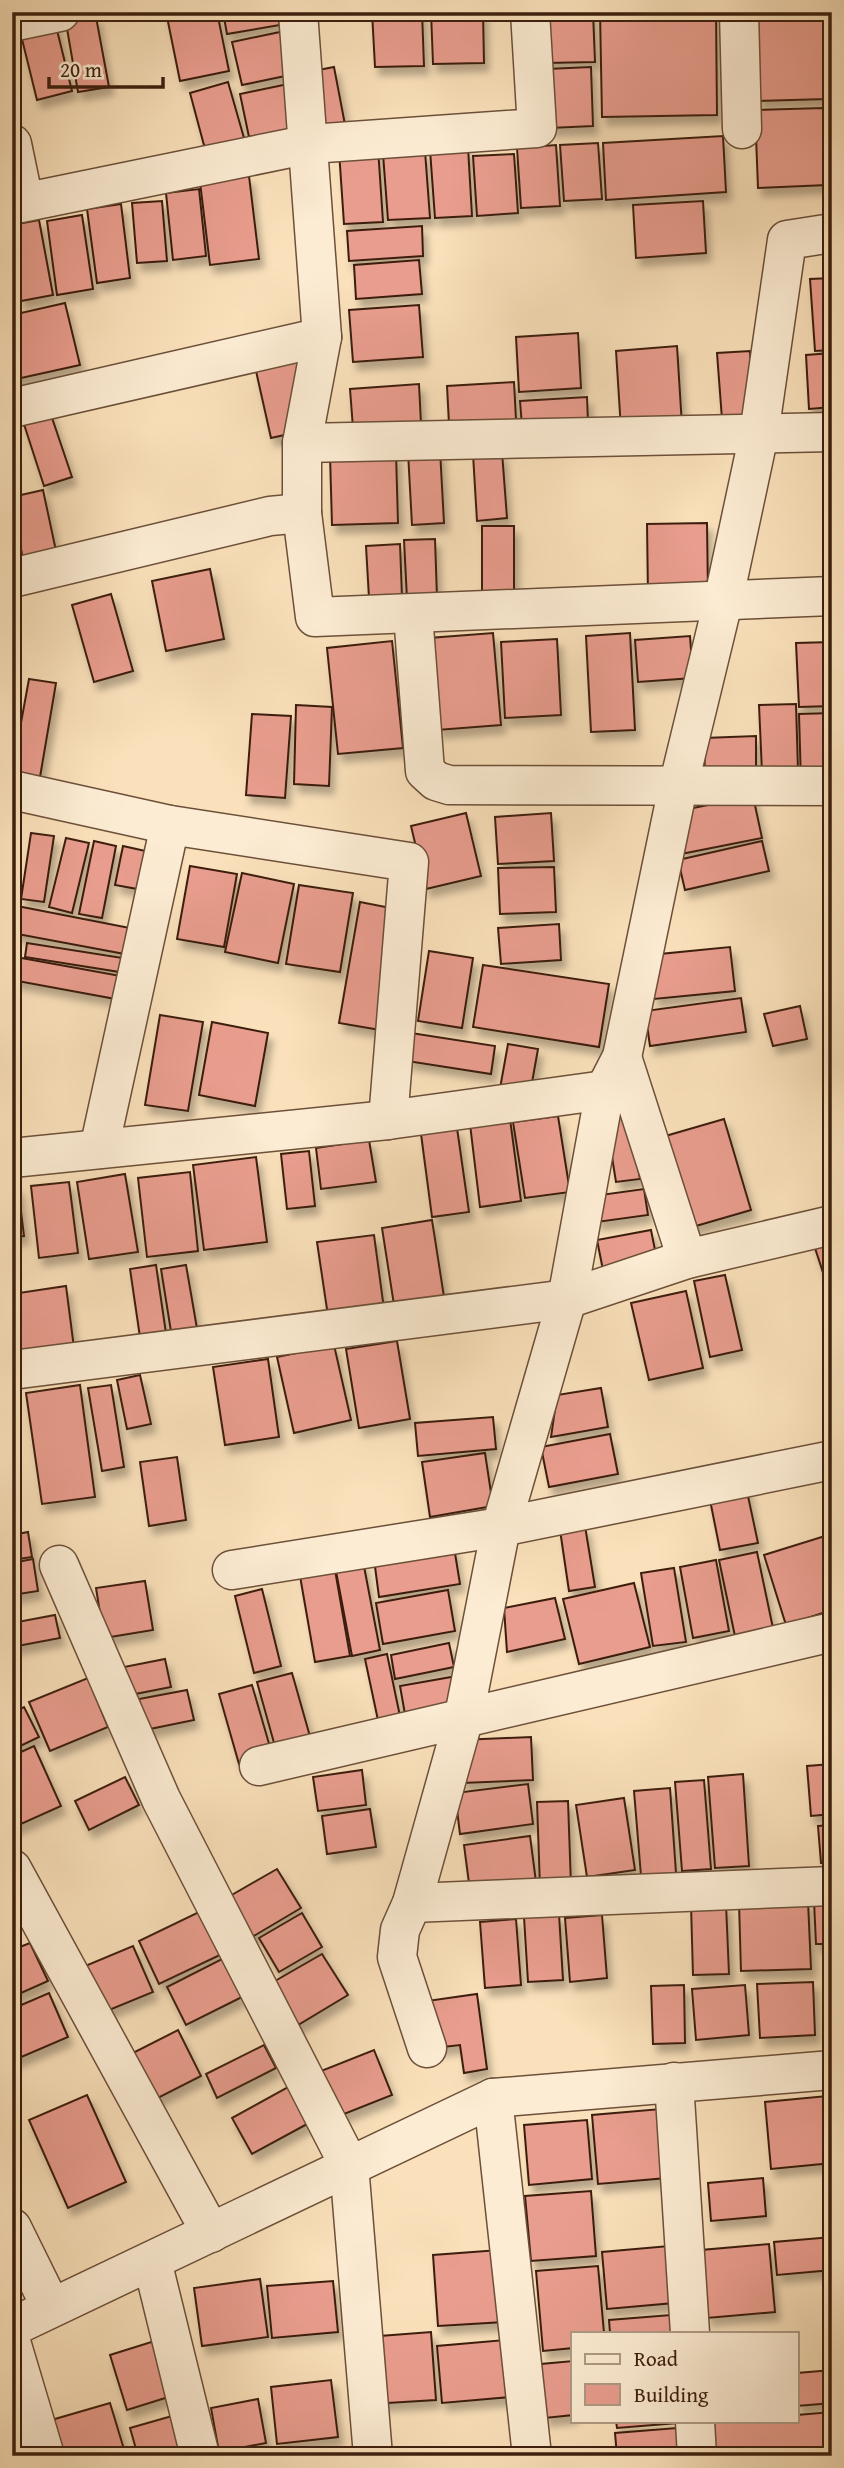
<svg xmlns="http://www.w3.org/2000/svg" width="844" height="2468" viewBox="0 0 844 2468" font-family="'Gentium Book Plus',serif">
  <style>
    .building { fill: #e99d8e; stroke: #3c1f0e; stroke-width: 2; filter: url(#shadow) }
    .lines { fill: none; stroke-linecap: round; stroke-linejoin: round }
    .minor-casing { stroke: #6c5039; stroke-width: 41 }
    .minor { stroke: #fcecd3; stroke-width: 38 }
  </style>
  <defs>
    <filter id="shadow"><feDropShadow dx="4.5" dy="8" stdDeviation="3.5" flood-color="#0004"/></filter>
  </defs>
  <rect width="100%" height="100%" fill="#fae1bb"/>
  <filter id="stains"><feTurbulence type="fractalNoise" baseFrequency=".00286" numOctaves="4"/><feColorMatrix values="0 0 0 0 .2 0 0 0 0 .09 0 0 0 0 .02 0 0 0 .5 -.17"/></filter>
  <radialGradient id="worn" r=".72"><stop offset=".6" stop-color="#630" stop-opacity="0"/><stop offset="1" stop-color="#630" stop-opacity=".3"/></radialGradient>
  <g class="building">
    <path d="M166,12h51l12,59 -49,10z"/>
    <path d="M223,12h54l3,13 -53,9z"/>
    <path d="M372,12h50l2,54 -49,1z"/>
    <path d="M431,12h52l1,51 -51,1z"/>
    <path d="M544,12h49l2,50 -49,1z"/>
    <path d="M600,12h116l1,103 -115,2z"/>
    <path d="M755,12h70l2,87 -70,2z"/>
    <path d="M96,17l13,70 -31,5 -12,-69z"/>
    <path d="M55,22l17,69 -35,9 -17,-69z"/>
    <path d="M280,32l10,43 -48,10 -10,-43z"/>
    <path d="M334,67l12,63 -26,5 -12,-63z"/>
    <path d="M591,67l2,59 -43,2 -3,-59z"/>
    <path d="M228,82l16,56 -39,11 -15,-56z"/>
    <path d="M293,83l8,44 -52,10 -9,-43z"/>
    <path d="M823,108l4,77 -69,3 -3,-78z"/>
    <path d="M723,136l3,56 -120,8 -3,-57z"/>
    <path d="M598,143l4,56 -38,2 -4,-56z"/>
    <path d="M556,145l4,61 -39,2 -4,-60z"/>
    <path d="M468,147l4,69 -37,2 -5,-68z"/>
    <path d="M378,148l5,74 -39,2 -5,-73z"/>
    <path d="M425,151l5,67 -42,2 -5,-66z"/>
    <path d="M514,154l4,59 -41,3 -4,-60z"/>
    <path d="M249,176l10,83 -49,6 -10,-83z"/>
    <path d="M199,189l7,67 -33,4 -7,-67z"/>
    <path d="M162,201l5,60 -30,2 -5,-60z"/>
    <path d="M703,201l3,52 -70,5 -3,-53z"/>
    <path d="M121,204l9,74 -33,5 -10,-74z"/>
    <path d="M82,215l11,74 -36,6 -10,-74z"/>
    <path d="M39,220l14,75 -32,6 -9,-48v-28z"/>
    <path d="M422,226l1,30 -74,5 -2,-30z"/>
    <path d="M419,260l3,34 -66,5 -2,-34z"/>
    <path d="M832,278v72l-17,1 -5,-72z"/>
    <path d="M65,303l15,62 -68,15v-65z"/>
    <path d="M419,305l4,52 -70,5 -4,-52z"/>
    <path d="M578,333l3,55 -62,4 -3,-55z"/>
    <path d="M677,346l5,80 -61,3 -5,-78z"/>
    <path d="M750,351l4,66 -32,2 -5,-66z"/>
    <path d="M832,353v54l-23,2 -3,-54z"/>
    <path d="M305,359l15,68 -49,11 -15,-67z"/>
    <path d="M514,382l2,38 -67,4 -2,-38z"/>
    <path d="M419,384l2,40 -68,4 -3,-39z"/>
    <path d="M587,397l1,25 -66,4 -2,-25z"/>
    <path d="M48,406l24,71 -28,9 -23,-71z"/>
    <path d="M440,450l4,73 -32,2 -4,-73z"/>
    <path d="M502,452l5,66 -30,3 -4,-67z"/>
    <path d="M396,453l2,70 -66,2 -2,-70z"/>
    <path d="M43,490l16,75 -34,7 -13,-75z"/>
    <path d="M707,523l1,71 -60,1 -1,-71z"/>
    <path d="M482,526h32v73l-32,1z"/>
    <path d="M435,539l2,58 -30,2 -3,-59z"/>
    <path d="M400,544l2,53 -33,1 -3,-52z"/>
    <path d="M210,569l14,70 -58,12 -14,-70z"/>
    <path d="M111,594l22,77 -39,11 -22,-77z"/>
    <path d="M493,633l8,92 -64,5 -8,-92z"/>
    <path d="M630,633l5,97 -44,2 -5,-96z"/>
    <path d="M690,636l3,42 -55,4 -3,-42z"/>
    <path d="M557,639l4,76 -56,3 -4,-76z"/>
    <path d="M392,641l11,107 -65,6 -11,-106z"/>
    <path d="M832,642v64l-33,1 -3,-64z"/>
    <path d="M29,679l27,4 -16,94 -28,-5z"/>
    <path d="M796,704l2,67 -36,1 -3,-67z"/>
    <path d="M296,705l36,2 -3,79 -35,-2z"/>
    <path d="M832,713v67l-31,2 -2,-68z"/>
    <path d="M252,714l39,2 -6,82 -39,-3z"/>
    <path d="M12,723l6,1 -6,29z"/>
    <path d="M756,736v39l-51,2 -1,-39z"/>
    <path d="M753,796l9,42 -81,16 -8,-42z"/>
    <path d="M466,813l15,63 -55,13 -15,-63z"/>
    <path d="M551,813l3,48 -56,3 -3,-47z"/>
    <path d="M31,833l23,3 -10,66 -23,-3z"/>
    <path d="M66,838l23,5 -17,70 -23,-6z"/>
    <path d="M94,841l22,5 -14,72 -23,-4z"/>
    <path d="M762,841l7,30 -84,19 -7,-30z"/>
    <path d="M123,846l27,6 -7,38 -28,-5z"/>
    <path d="M190,866l47,8 -13,73 -47,-8z"/>
    <path d="M554,867l2,45 -56,2 -2,-46z"/>
    <path d="M242,873l52,11 -16,79 -53,-11z"/>
    <path d="M299,885l54,8 -13,79 -54,-8z"/>
    <path d="M360,902l36,7 -10,122 -47,-8z"/>
    <path d="M12,905l123,24 -5,26 -118,-22z"/>
    <path d="M559,924l2,36 -60,4 -3,-36z"/>
    <path d="M27,943l102,16 -3,14 -101,-16z"/>
    <path d="M730,947l5,44 -81,8 -4,-44z"/>
    <path d="M429,951l44,7 -11,70 -44,-7z"/>
    <path d="M16,957l110,20 -5,23 -109,-20z"/>
    <path d="M483,965l126,19 -10,63 -126,-20z"/>
    <path d="M741,998l5,34 -96,14 -5,-35z"/>
    <path d="M800,1006l7,33 -34,7 -9,-32z"/>
    <path d="M160,1015l43,7 -15,89 -43,-6z"/>
    <path d="M212,1022l56,11 -13,73 -56,-11z"/>
    <path d="M411,1033l84,13 -4,28 -84,-13z"/>
    <path d="M508,1044l30,5 -9,50 -30,-5z"/>
    <path d="M628,1109l12,70 -24,3 -11,-69z"/>
    <path d="M558,1116l12,76 -45,6 -12,-76z"/>
    <path d="M510,1119l11,82 -41,6 -10,-83z"/>
    <path d="M724,1119l27,91 -62,18 -27,-91z"/>
    <path d="M457,1128l12,84 -37,5 -11,-83z"/>
    <path d="M369,1140l7,42 -55,7 -5,-41z"/>
    <path d="M309,1151l6,55 -28,3 -6,-55z"/>
    <path d="M256,1157l11,85 -63,8 -11,-85z"/>
    <path d="M190,1172l8,79 -51,6 -9,-79z"/>
    <path d="M125,1174l13,78 -49,7 -12,-77z"/>
    <path d="M69,1182l9,71 -39,5 -8,-72z"/>
    <path d="M12,1187h6l6,49 -12,1z"/>
    <path d="M644,1189l4,26 -51,7 -4,-26z"/>
    <path d="M432,1220l12,77 -50,8 -12,-77z"/>
    <path d="M651,1230l6,30 -54,10 -6,-30z"/>
    <path d="M832,1233v67l-20,-61z"/>
    <path d="M374,1235l10,74 -56,7 -11,-74z"/>
    <path d="M156,1265l11,75 -26,4 -11,-75z"/>
    <path d="M186,1265l13,75 -26,4 -12,-75z"/>
    <path d="M725,1275l17,75 -32,7 -16,-76z"/>
    <path d="M66,1286l8,62 -62,8v-62z"/>
    <path d="M686,1291l17,77 -54,12 -18,-77z"/>
    <path d="M397,1341l13,78 -51,9 -13,-79z"/>
    <path d="M334,1345l17,75 -57,13 -17,-76z"/>
    <path d="M268,1359l11,78 -54,8 -12,-78z"/>
    <path d="M140,1375l11,49 -24,5 -10,-49z"/>
    <path d="M80,1385l15,112 -53,7 -16,-111z"/>
    <path d="M111,1385l13,82 -22,4 -14,-83z"/>
    <path d="M601,1388l7,39 -57,10 6,-42z"/>
    <path d="M493,1417l3,32 -78,7 -3,-33z"/>
    <path d="M610,1434l8,40 -69,13 -8,-40z"/>
    <path d="M485,1453l8,53 -63,11 -8,-55z"/>
    <path d="M177,1457l9,63 -37,6 -9,-64z"/>
    <path d="M745,1482l13,61 -38,7 -12,-60z"/>
    <path d="M585,1526l10,61 -26,4 -9,-61z"/>
    <path d="M28,1532l4,25 -20,3v-25z"/>
    <path d="M825,1536l7,21v53l-46,15 -22,-70z"/>
    <path d="M454,1547l6,37 -81,13 -5,-38z"/>
    <path d="M757,1552l17,81 -38,8 -17,-81z"/>
    <path d="M33,1559l5,32 -26,4v-32z"/>
    <path d="M716,1560l13,71 -36,7 -13,-71z"/>
    <path d="M363,1561l17,89 -28,6 -17,-90z"/>
    <path d="M674,1568l12,74 -33,4 -12,-73z"/>
    <path d="M335,1570l15,86 -35,6 -15,-86z"/>
    <path d="M145,1581l8,49 -49,8 -8,-50z"/>
    <path d="M634,1583l16,64 -71,17 -16,-65z"/>
    <path d="M262,1589l19,77 -27,7 -19,-77z"/>
    <path d="M448,1590l7,41 -72,13 -7,-41z"/>
    <path d="M555,1598l10,41 -58,13 -3,-44z"/>
    <path d="M55,1615l5,23 -48,9v-24z"/>
    <path d="M449,1643l5,24 -59,12 -4,-24z"/>
    <path d="M387,1654l14,67 -22,4 -14,-66z"/>
    <path d="M165,1659l6,28 -46,9 -6,-28z"/>
    <path d="M292,1673l19,67 -35,10 -19,-68z"/>
    <path d="M457,1676l6,34 -57,10 -6,-34z"/>
    <path d="M88,1678l20,49 -58,24 -21,-49z"/>
    <path d="M252,1685l20,69 -33,10 -20,-70z"/>
    <path d="M187,1690l7,30 -49,10 -6,-31z"/>
    <path d="M24,1707l15,30 -27,13v-37z"/>
    <path d="M531,1737l2,43 -71,3 -2,-43z"/>
    <path d="M34,1746l27,60 -49,22v-72z"/>
    <path d="M832,1764v50l-21,2 -4,-50z"/>
    <path d="M362,1770l4,35 -48,6 -5,-34z"/>
    <path d="M743,1774l6,92 -34,2 -7,-91z"/>
    <path d="M125,1777l14,28 -50,25 -14,-29z"/>
    <path d="M704,1780l7,89 -29,2 -7,-89z"/>
    <path d="M528,1784l5,40 -73,10 -5,-41z"/>
    <path d="M670,1788l6,85 -35,3 -7,-85z"/>
    <path d="M624,1798l11,72 -48,7 -11,-72z"/>
    <path d="M568,1801l3,85 -31,1 -3,-85z"/>
    <path d="M370,1809l6,38 -49,7 -5,-38z"/>
    <path d="M832,1825v38h-11l-3,-37z"/>
    <path d="M530,1836l6,46 -66,9 -6,-46z"/>
    <path d="M277,1869l24,39 -54,32 -24,-40z"/>
    <path d="M832,1900v44h-16l-2,-43z"/>
    <path d="M808,1901l3,68 -70,2 -2,-68z"/>
    <path d="M726,1904l3,70 -36,1 -2,-70z"/>
    <path d="M201,1911l21,43 -63,30 -20,-43z"/>
    <path d="M302,1913l20,34 -43,25 -20,-34z"/>
    <path d="M559,1914l4,66 -35,2 -4,-65z"/>
    <path d="M602,1915l5,63 -37,4 -5,-64z"/>
    <path d="M516,1919l5,66 -36,3 -5,-66z"/>
    <path d="M30,1943l18,38 -36,16v-47z"/>
    <path d="M133,1946l20,46 -56,23 -19,-46z"/>
    <path d="M322,1954l26,41 -55,33 -25,-43z"/>
    <path d="M222,1959l20,38 -56,28 -19,-38z"/>
    <path d="M826,1968h6v61h-3z"/>
    <path d="M813,1982l2,53 -55,3 -3,-54z"/>
    <path d="M684,1985l1,58 -32,1 -2,-58z"/>
    <path d="M745,1985l4,50 -53,5 -4,-51z"/>
    <path d="M49,1993l19,44 -56,24v-52z"/>
    <path d="M477,1994l10,75 -23,4 -4,-28 -26,3 -7,-47z"/>
    <path d="M178,2030l23,46 -55,28 -23,-46z"/>
    <path d="M264,2045l12,23 -59,30 -11,-24z"/>
    <path d="M374,2050l18,45 -58,23 -18,-45z"/>
    <path d="M288,2087l21,36 -57,31 -20,-36z"/>
    <path d="M87,2095l39,87 -58,26 -39,-88z"/>
    <path d="M827,2096l5,67 -61,6 -6,-67z"/>
    <path d="M661,2109l6,69 -69,6 -6,-69z"/>
    <path d="M587,2120l5,59 -63,6 -5,-60z"/>
    <path d="M763,2178l3,38 -55,5 -3,-38z"/>
    <path d="M591,2191l5,65 -65,5 -6,-65z"/>
    <path d="M832,2237v33l-55,5 -3,-33z"/>
    <path d="M769,2244l6,68 -68,6 -6,-68z"/>
    <path d="M669,2246l5,57 -67,6 -5,-57z"/>
    <path d="M499,2250l5,72 -66,4 -5,-71z"/>
    <path d="M598,2266l6,67h-31v15l-30,3 -7,-80z"/>
    <path d="M260,2279l8,58 -66,9 -8,-58z"/>
    <path d="M333,2281l5,51 -66,6 -5,-52z"/>
    <path d="M671,2315l2,18h-63l-1,-13z"/>
    <path d="M431,2332l5,68 -65,4 -4,-67z"/>
    <path d="M161,2339l17,55 -51,16 -17,-55z"/>
    <path d="M505,2340l5,57 -68,6 -5,-57z"/>
    <path d="M573,2361v54l-28,3 -4,-54z"/>
    <path d="M832,2370v33l-35,3v-33z"/>
    <path d="M331,2380l7,57 -61,7 -6,-57z"/>
    <path d="M258,2399l8,44 -47,9 -8,-44z"/>
    <path d="M110,2403l16,53h-68l-10,-35z"/>
    <path d="M832,2412v42l-123,2 -3,-33 91,-2v-6z"/>
    <path d="M179,2414l13,42h-54l-8,-28z"/>
    <path d="M616,2421h62v2l-61,5z"/>
    <path d="M677,2428l2,26 -62,2 -2,-23z"/>
    <path d="M16,2439l5,17h-9v-16z"/>
    <path d="M276,2451l1,5h-21z"/>
  </g>
  <g class="lines">
    <g class="minor-casing">
      <g id="minor">
        <path d="M298,12l24,325 -20,106v70l13,104 517,-21"/>
        <path d="M739,12l3,117"/>
        <path d="M12,22l48,-10"/>
        <path d="M12,144l12,58"/>
        <path d="M12,205l298,-61 227,-16 -7,-116"/>
        <path d="M12,408l310,-71"/>
        <path d="M302,443l530,-11"/>
        <path d="M12,578l258,-62 32,-3"/>
        <path d="M413,614l12,157 11,10 13,4 383,1"/>
        <path d="M12,790l158,35 239,37 -21,258"/>
        <path d="M622,1057l65,202"/>
        <path d="M99,1149l71,-324"/>
        <path d="M12,1158l376,-38 217,-30"/>
        <path d="M12,1370l555,-71 120,-40 145,-34"/>
        <path d="M59,1565l102,234 188,366 24,291"/>
        <path d="M232,1570l269,-43 331,-67"/>
        <path d="M259,1766l573,-134"/>
        <path d="M12,1869l199,364"/>
        <path d="M412,1903l420,-17"/>
        <path d="M427,2048l-30,-91 3,-27 12,-27 51,-182 38,-194 66,-228 38,-209 17,-33 56,-270 45,-185 36,-168 28,-194 45,-7"/>
        <path d="M674,2082l16,251"/>
        <path d="M493,2098l39,358"/>
        <path d="M12,2228l39,79"/>
        <path d="M152,2261l48,195"/>
        <path d="M12,2327l481,-229 339,-28"/>
        <path d="M12,2345l33,111"/>
        <path d="M695,2421l2,35"/>
      </g>
    </g>
    <use href="#minor" class="minor"/>
  </g>
  <rect width="844" height="2468" fill="none" stroke="#fae1bb" stroke-width="42"/>
  <rect x="14" y="14" width="816" height="2440" fill="none" stroke="#3c1f0e" stroke-width="3.5"/>
  <rect x="21" y="21" width="802" height="2426" fill="none" stroke="#3c1f0e" stroke-width="2"/>
  <rect x="571" y="2332" width="228" height="91" fill="#fcecd3" stroke="#af9a84" stroke-width="2"/>
  <rect x="585" y="2354" width="35" height="10" fill="#fcecd3" stroke="#af9a84" stroke-width="2"/>
  <text x="634" y="2366" font-size="21" fill="#3c1f0e">Road</text>
  <rect x="585" y="2384" width="35" height="21" fill="#e99d8e" stroke="#af9a84" stroke-width="2"/>
  <text x="634" y="2402" font-size="21" fill="#3c1f0e">Building</text>
  <path d="M49 77v10h114v-10" fill="none" stroke="#3c1f0e" stroke-width="3.5"/>
  <text x="60" y="77" font-size="21" fill="#3c1f0e" stroke="#fcecd3" stroke-width="5" paint-order="stroke">20 m</text>
  <rect width="100%" height="100%" filter="url(#stains)"/>
  <rect width="100%" height="100%" fill="url(#worn)"/>
</svg>
